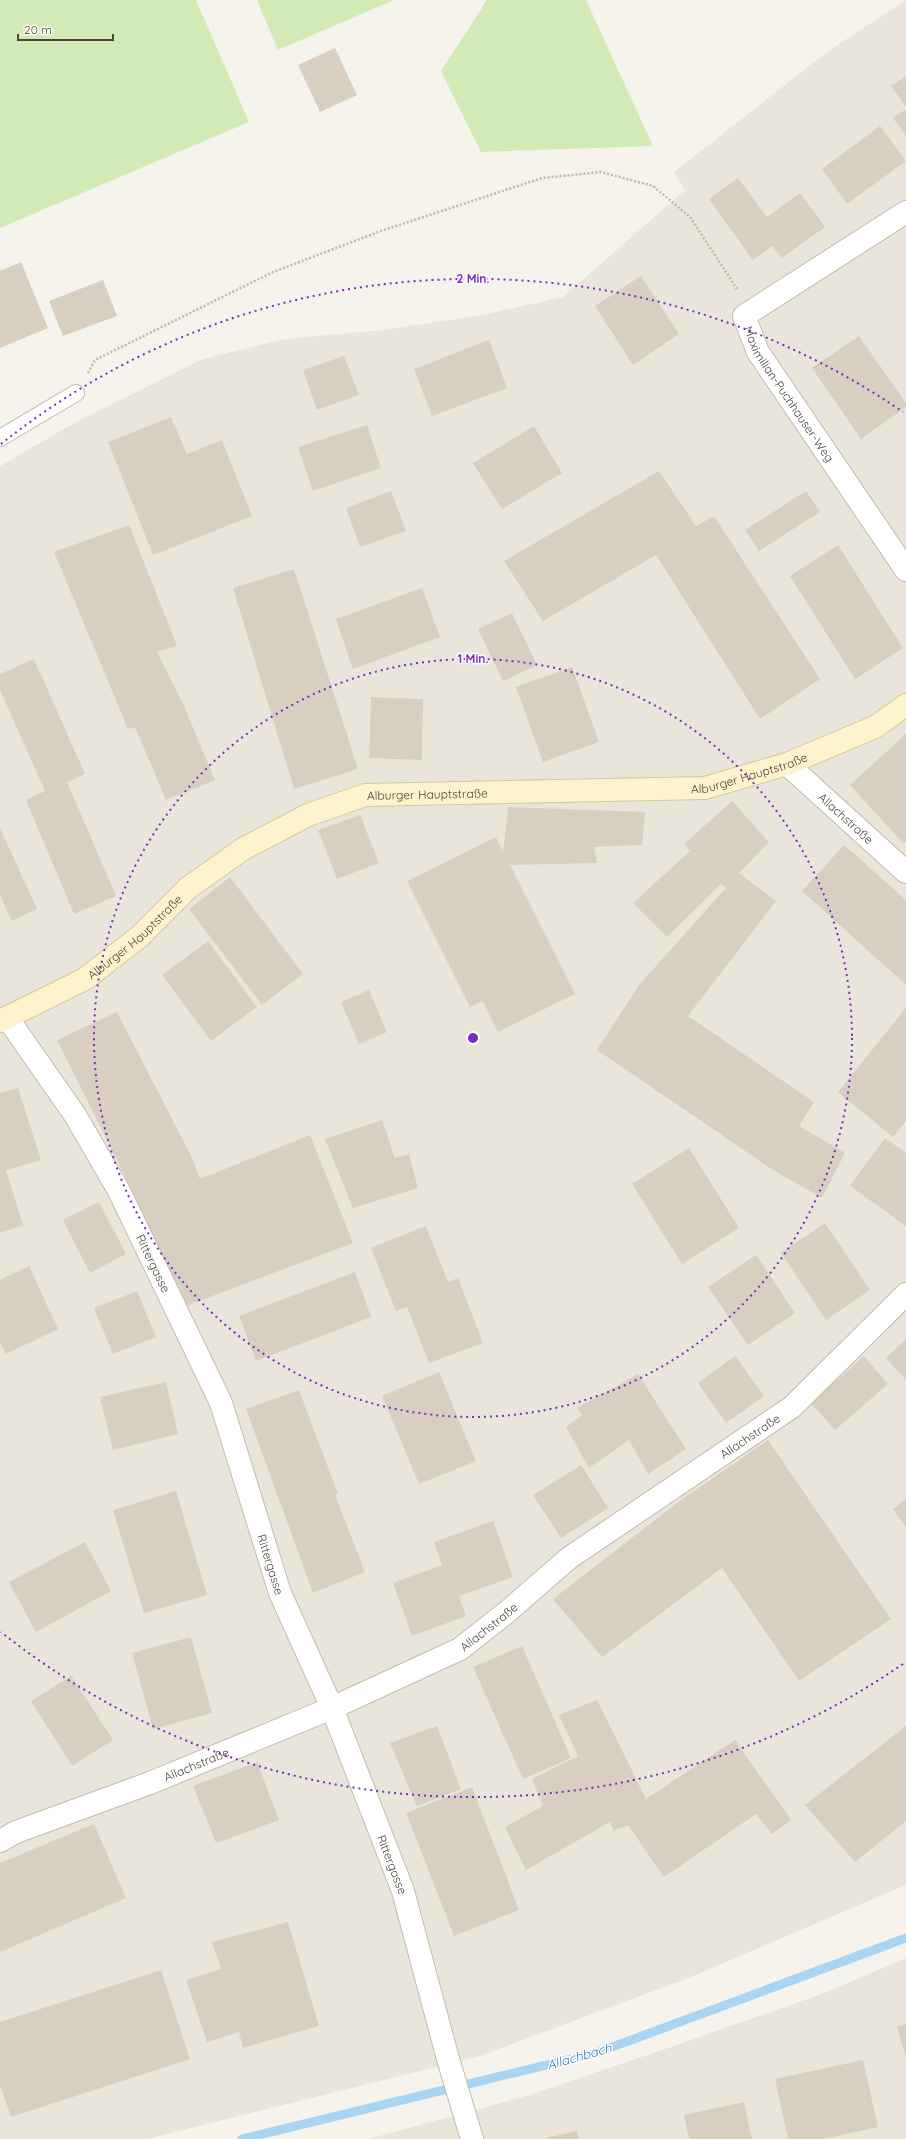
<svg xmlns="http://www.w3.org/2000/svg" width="906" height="2139" viewBox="0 0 906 2139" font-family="Quicksand,sans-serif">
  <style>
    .residential { fill: #eae5da }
    .green { fill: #d2eab5 }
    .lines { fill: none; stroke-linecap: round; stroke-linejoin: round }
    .stream { stroke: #a9d4f2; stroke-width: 9 }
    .building { fill: #d8cfc1 }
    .lane-casing { stroke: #c2bbae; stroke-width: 18 }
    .street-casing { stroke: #c2bbae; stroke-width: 24 }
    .secondary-casing { stroke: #d6c79b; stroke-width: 24 }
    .path { stroke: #c4b79f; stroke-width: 2.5; stroke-dasharray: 2 2; stroke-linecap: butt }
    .lane { stroke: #fff; stroke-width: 16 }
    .street { stroke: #fff; stroke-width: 22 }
    .secondary { stroke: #fff3cd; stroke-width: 22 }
    .ring { fill: none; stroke: #7b2cbf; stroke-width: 2; stroke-dasharray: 2 4 }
    .labels { text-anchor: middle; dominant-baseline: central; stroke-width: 3; stroke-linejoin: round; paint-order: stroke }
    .street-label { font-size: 12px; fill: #4b4439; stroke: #fff }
    .water-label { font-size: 13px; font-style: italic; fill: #2e7ab2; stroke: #fff }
    .centre { fill: #7b2cbf; stroke: #fff; stroke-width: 2 }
    .ring-label { font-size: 12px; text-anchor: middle; font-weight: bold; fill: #7b2cbf; stroke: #fff; stroke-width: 3; stroke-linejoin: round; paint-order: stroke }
  </style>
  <rect width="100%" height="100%" fill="#f6f3ec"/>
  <g class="residential">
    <path d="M906,0v1885l-215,92 -211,79 -333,83h-147v-1673l78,-45 125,-62 82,-20 98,-9 94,-14 86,-19 122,-107 -11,-18 153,-120z"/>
    <path d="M906,1958v181h-538l155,-42 148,-50 156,-55z"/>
  </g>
  <g class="green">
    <path d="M0,0h196l53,122 -249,106z"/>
    <path d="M257,0h137l-116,50z"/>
    <path d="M487,0h99l67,146 -172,6 -40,-81z"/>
  </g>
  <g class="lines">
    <path class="stream" d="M242,2139l354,-86 310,-115"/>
  </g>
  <g class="building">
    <path d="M335,48l22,47 -37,17 -22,-47z"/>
    <path d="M906,76v31l-15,-21z"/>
    <path d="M906,109v27l-13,-18z"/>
    <path d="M880,126l26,35 -59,43 -25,-35z"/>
    <path d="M738,178l29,39 33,-24 25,34 -43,31 -10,-12 -19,14 -44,-61z"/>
    <path d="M21,262l27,66 -48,20v-77z"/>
    <path d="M641,276l38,58 -46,31 -38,-59z"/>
    <path d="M103,280l14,36 -54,20 -14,-35z"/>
    <path d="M859,336l47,67v4l-45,32 -49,-71z"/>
    <path d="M489,340l18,48 -75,28 -18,-47z"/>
    <path d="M344,356l15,39 -42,15 -14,-40z"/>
    <path d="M171,417l16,37 35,-14 30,76 -99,39 -45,-113z"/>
    <path d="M367,425l14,43 -68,23 -15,-44z"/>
    <path d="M534,426l28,47 -60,36 -29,-46z"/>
    <path d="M659,471l37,55 18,-10 106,163 -60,40 -104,-164 -113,66 -39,-60z"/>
    <path d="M391,491l15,40 -46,16 -14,-39z"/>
    <path d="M806,491l14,21 -61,39 -14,-21z"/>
    <path d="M129,525l48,121 -20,6 27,54 31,74 -49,20 -31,-73 -7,2 -74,-177z"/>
    <path d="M838,545l65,103 -48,31 -65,-103z"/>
    <path d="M294,569l64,200 -64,20 -61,-201z"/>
    <path d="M422,588l18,49 -87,32 -17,-50z"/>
    <path d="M512,613l25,52 -34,16 -25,-52z"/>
    <path d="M34,659l51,115 -18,8 49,114 -42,18 -48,-114 19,-9 -45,-101v-16z"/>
    <path d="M572,667l27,75 -56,20 -27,-75z"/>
    <path d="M371,697l52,2 -1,61 -53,-2z"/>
    <path d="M906,734v108l-2,2 -54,-59z"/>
    <path d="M732,801l37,41 -30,31 37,28 -88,115 126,86 -15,24 46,27 -23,45 -49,-28 -176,-120 42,-65 87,-97 -5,-4 -54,53 -34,-34 57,-52 -6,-7z"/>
    <path d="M508,807l137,5 -3,33 -48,2 3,16 -87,2 65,129 -77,38 -15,-31 -13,6 -63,-126 89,-44 7,15z"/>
    <path d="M360,815l19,48 -42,16 -19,-49z"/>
    <path d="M0,828l37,81 -25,12 -12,-26z"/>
    <path d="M844,845l62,55v85l-104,-94z"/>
    <path d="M230,877l73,97 -41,31 -73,-96z"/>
    <path d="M208,941l49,66 -46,34 -49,-66z"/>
    <path d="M369,990l18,42 -28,12 -18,-42z"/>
    <path d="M906,1008v113l-13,16 -55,-45z"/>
    <path d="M117,1012l73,142 10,25 110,-44 43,108 -167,63 -58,-124 -71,-142z"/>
    <path d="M18,1088l23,72 -35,10 17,55 -23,8v-140z"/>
    <path d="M382,1120l13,38 14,-4 9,34 -65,20 -28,-69z"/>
    <path d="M885,1138l21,15v73l-56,-40z"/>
    <path d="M689,1148l50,80 -57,36 -50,-80z"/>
    <path d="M99,1202l27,52 -36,19 -27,-53z"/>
    <path d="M825,1223l45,67 -44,30 -45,-67z"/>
    <path d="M426,1226l22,56 10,-4 25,65 -54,20 -22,-56 -11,4 -25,-63z"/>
    <path d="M756,1255l39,58 -47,32 -40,-58z"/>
    <path d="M29,1266l29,63 -52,25 -6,-12v-62z"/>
    <path d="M355,1272l16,45 -115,44 -17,-45z"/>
    <path d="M137,1291l19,46 -43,17 -19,-46z"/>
    <path d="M906,1339v41l-20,-22z"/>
    <path d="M735,1356l29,40 -38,27 -28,-40z"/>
    <path d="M864,1356l24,28 -53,46 -24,-27z"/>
    <path d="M439,1372l37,89 -57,23 -37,-88z"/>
    <path d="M638,1374l48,75 -38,25 -19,-34 -40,28 -23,-41 16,-12 -5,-7z"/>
    <path d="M166,1382l12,52 -65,16 -13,-53z"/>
    <path d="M299,1390l39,104 -3,1 30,77 -52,21 -67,-184z"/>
    <path d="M768,1440l123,179 -92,62 -77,-113 -120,89 -49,-58 124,-96z"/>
    <path d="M581,1465l27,43 -47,30 -28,-43z"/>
    <path d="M176,1491l31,104 -63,18 -31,-103z"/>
    <path d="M906,1499v28l-13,-18z"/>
    <path d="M493,1521l20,56 -54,19 7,20 -54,20 -19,-53 49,-18 -8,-23z"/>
    <path d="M85,1542l26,49 -75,41 -27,-50z"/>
    <path d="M191,1637l21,76 -59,16 -21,-76z"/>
    <path d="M522,1646l49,112 -48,21 -50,-112z"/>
    <path d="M71,1676l42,64 -41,26 -41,-65z"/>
    <path d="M597,1700l49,99 89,-59 56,80 -19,14 -16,-20 -92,63 -36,-52 -14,6 -4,-9 -84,48 -21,-43 38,-21 -11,-27 46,-23 -19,-41z"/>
    <path d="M437,1726l24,63 -44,17 -27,-63z"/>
    <path d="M906,1726v95l-51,41 -50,-57z"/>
    <path d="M257,1762l22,58 -63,23 -23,-57z"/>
    <path d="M472,1787l47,123 -65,26 -48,-123z"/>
    <path d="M94,1824l32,74 -126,54v-89z"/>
    <path d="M288,1922l31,104 -76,22 -4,-16 -32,10 -21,-62 35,-11 -9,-27z"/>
    <path d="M161,1970l29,89 -179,58 -11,-32v-63z"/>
    <path d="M906,2024v34l-9,-31z"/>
    <path d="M863,2060l15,67 -54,12h-36l-13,-60z"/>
    <path d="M744,2102l8,37h-63l-5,-24z"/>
    <path d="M577,2131l2,8h-33v-1z"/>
  </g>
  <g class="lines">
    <g class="lane-casing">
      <path id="lane" d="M0,438l76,-45"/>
    </g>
    <g class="street-casing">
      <g id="street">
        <path id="s1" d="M906,212l-162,104 14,36 148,218"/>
        <path id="s2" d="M787,764l119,108"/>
        <path id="s3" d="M8,1019l67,96 44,76 102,212 59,190 52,115 71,183 45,168 24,80"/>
        <path id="s4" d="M0,1841l16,-9 134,-49 182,-75 128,-59 47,-37 62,-54 223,-151 114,-113"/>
      </g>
    </g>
    <g class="secondary-casing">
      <g id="secondary">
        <path id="s5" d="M0,1021l85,-42 54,-42 49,-49 55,-39 65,-34 57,-20 340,-7 82,-24 88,-37 31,-22"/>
      </g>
    </g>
    <path class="path" d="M88,373l7,-13 178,-88 108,-41 161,-53 59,-6 52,14 37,31 47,72"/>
    <use href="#lane" class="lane"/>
    <use href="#street" class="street"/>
    <use href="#secondary" class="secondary"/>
  </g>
  <g class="ring">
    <circle cx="473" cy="1038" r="379"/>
    <path d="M903 1664A759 759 0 0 1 1 1632M1 444A759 759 0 0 1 903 412"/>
  </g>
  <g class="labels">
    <g class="street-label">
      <text stroke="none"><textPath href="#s1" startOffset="283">Maximilian-Puchhauser-Weg</textPath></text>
      <text stroke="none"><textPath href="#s5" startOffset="820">Alburger Hauptstraße</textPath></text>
      <text stroke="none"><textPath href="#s5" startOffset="496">Alburger Hauptstraße</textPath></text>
      <text stroke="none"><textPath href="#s2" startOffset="80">Allachstraße</textPath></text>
      <text stroke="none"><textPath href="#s5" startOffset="160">Alburger Hauptstraße</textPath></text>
      <text stroke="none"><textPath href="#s3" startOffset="285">Rittergasse</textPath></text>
      <text stroke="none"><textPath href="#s4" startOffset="859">Allachstraße</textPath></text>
      <text stroke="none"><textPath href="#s3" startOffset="609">Rittergasse</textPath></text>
      <text stroke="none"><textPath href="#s4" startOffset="535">Allachstraße</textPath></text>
      <text stroke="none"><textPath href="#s4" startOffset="211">Allachstraße</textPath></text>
      <text stroke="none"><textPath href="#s3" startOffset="933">Rittergasse</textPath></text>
    </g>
    <g class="water-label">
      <text transform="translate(579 2056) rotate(-16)">Allachbach</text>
    </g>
  </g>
  <circle cx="473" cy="1038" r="6" class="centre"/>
  <g class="ring-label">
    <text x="473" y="283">2 Min.</text>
    <text x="473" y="663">1 Min.</text>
  </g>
  <path d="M18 34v6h95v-6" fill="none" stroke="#4b4439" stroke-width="2"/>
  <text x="24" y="34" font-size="12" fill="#4b4439" stroke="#ffffff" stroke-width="3" paint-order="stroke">20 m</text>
</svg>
